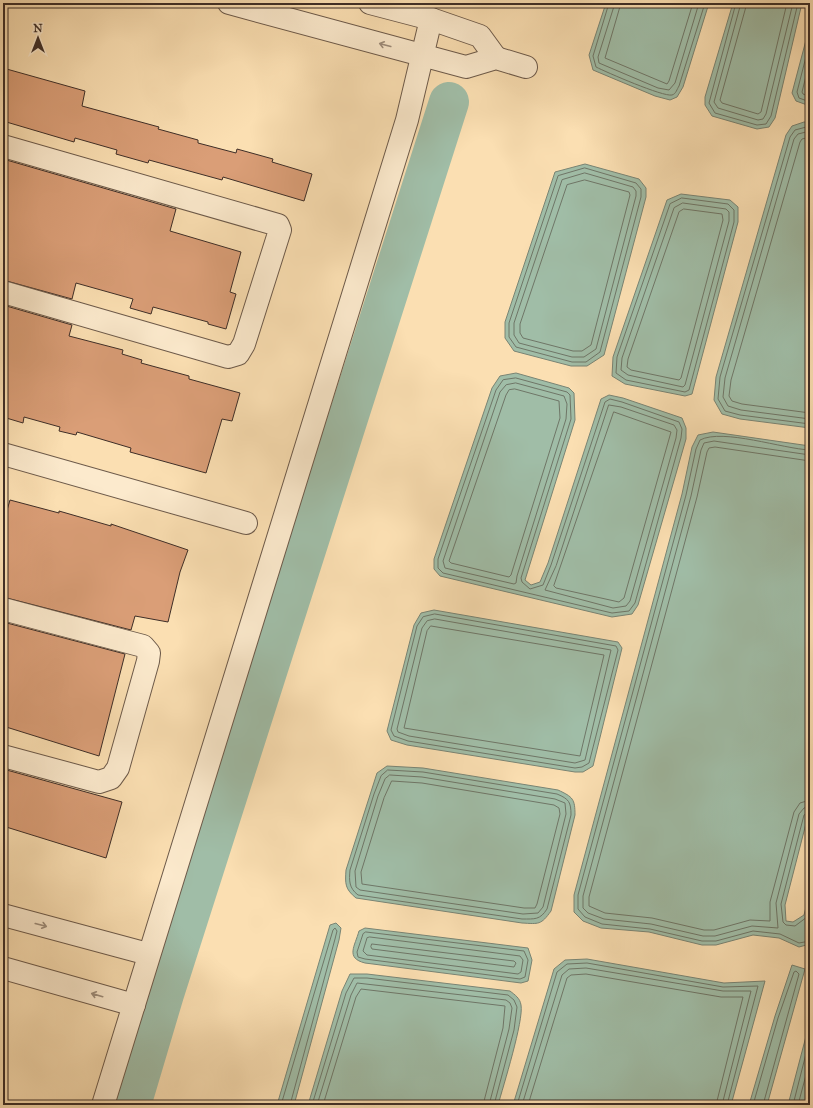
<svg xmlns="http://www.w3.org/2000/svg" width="813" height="1108" viewBox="0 0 813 1108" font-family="'IM FELL Great Primer',serif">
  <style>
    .water { fill: #a0bda7; stroke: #798474 }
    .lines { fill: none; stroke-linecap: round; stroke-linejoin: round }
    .shore { stroke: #6f7667; stroke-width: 1 }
    .river { stroke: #a0bda7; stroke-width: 40 }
    .building { fill: #da9e77; stroke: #3e2e27 }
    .minor-casing { stroke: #6d5a4a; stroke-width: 24 }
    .minor { stroke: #fceacd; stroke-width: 22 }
    .oneway { stroke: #9d8c7a }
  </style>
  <rect width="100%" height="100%" fill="#fbdfb2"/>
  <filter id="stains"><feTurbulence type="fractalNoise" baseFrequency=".005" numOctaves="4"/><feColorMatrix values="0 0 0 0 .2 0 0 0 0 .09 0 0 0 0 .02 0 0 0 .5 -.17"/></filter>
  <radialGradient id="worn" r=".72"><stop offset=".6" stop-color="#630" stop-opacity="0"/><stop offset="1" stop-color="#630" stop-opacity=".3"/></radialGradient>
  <g class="water">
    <path d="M606,3h103l-26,84 -6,10 -7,3 -15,-4 -62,-26 -4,-15z"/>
    <path d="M733,3h69l-27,115 -6,9 -12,2 -45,-13 -7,-11v-8z"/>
    <path d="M810,25v81l-14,-5 -4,-8z"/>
    <path d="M804,122h6v306l-70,-9 -18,-5 -8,-14 2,-23 70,-242 6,-9z"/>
    <path d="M585,164l54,15 7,9v9l-42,158 -17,11h-16l-57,-15 -9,-13v-16l50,-150z"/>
    <path d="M681,194l49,6 8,7v15l-46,172 -7,2 -60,-12 -13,-8 1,-19 54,-157z"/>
    <path d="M516,373l53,15 5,5 1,27 -50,160 6,5 9,-3 8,-19 53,-164 8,-4 14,3 59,20 4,10v11l-48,166 -6,9 -20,3 -172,-41 -6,-7v-10l58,-171 8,-12z"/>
    <path d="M713,432l97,14v362l-25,97 1,16 7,1 11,-7 6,-24v53l-11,3 -20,-9 -26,-3 -37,10h-14l-53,-13 -48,-4 -18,-7 -9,-9v-17l108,-401 10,-47 6,-12z"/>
    <path d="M434,610l184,32 4,6 -29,118 -10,6h-8l-168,-27 -16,-5 -4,-9 27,-106 7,-12z"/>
    <path d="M387,766l36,2 135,22c15,7 17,9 17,25l-24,96c-10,14 -12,13 -29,12l-166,-25c-11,-9 -11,-14 -10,-28l31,-97z"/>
    <path d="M336,923l5,5 -2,12 -45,165h-17l53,-180z"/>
    <path d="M365,928l163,20 4,12 -4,21 -7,2 -156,-20c-20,-5 -10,-17 -6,-32z"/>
    <path d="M587,959l137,24 41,-2 -34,124h-218l41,-136 11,-9z"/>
    <path d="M792,965l13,4 -38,136h-18l26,-89z"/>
    <path d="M350,974h17l143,17c5,4 10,7 11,14 3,15 -18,82 -23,100h-190l34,-114z"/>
    <path d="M810,1021v84h-22z"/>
  </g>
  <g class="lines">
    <g class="shore">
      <path d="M609,3l-16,53 3,11c10,5 67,30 76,28 4,-1 5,-6 7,-9l26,-83"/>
      <path d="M615,3l-17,54 1,6 59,25 11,2 6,-7 24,-80"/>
      <path d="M621,3l-16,55 62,26 2,-3 24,-78"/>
      <path d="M736,3l-27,100 6,10 42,12 9,-1 5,-8 27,-113"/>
      <path d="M741,3l-27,99 4,6 40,12 5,-1 3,-5 27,-111"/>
      <path d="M747,3l-27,97 2,3 36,11 3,-2 26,-109"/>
      <path d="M810,41l-13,51 2,6 11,4"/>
      <path d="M810,60l-8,32 1,2 7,3"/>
      <path d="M810,126l-15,4 -5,7 -70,240 -2,22 7,12 15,4 70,9"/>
      <path d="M810,131l-12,3 -4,5 -69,239 -2,19 5,9 13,4 69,9"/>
      <path d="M810,137l-8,2 -2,3 -69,238 -2,16 3,5 10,3 68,9"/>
      <path d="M585,168l51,15 5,6v8l-41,155 -14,10h-14l-56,-15 -7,-10v-14l49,-147z"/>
      <path d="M585,173l48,14 3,4v5l-40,153 -12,8h-12l-53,-14 -5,-8v-12l48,-143z"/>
      <path d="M585,180l44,12 1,3 -39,150 -9,6h-9l-50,-13 -3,-5v-9l47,-139z"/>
      <path d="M682,198l46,6 6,6v12l-45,168 -4,2 -59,-12 -10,-7 1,-16 53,-153z"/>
      <path d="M683,203l43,6 3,3v9l-44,164 -2,2 -55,-12 -7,-5 1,-12 52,-150z"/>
      <path d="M684,209l38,5 1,6 -42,158 -2,2 -48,-10 -4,-3 1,-8 51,-147z"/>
      <path d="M516,378l51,14 3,3 1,24 -50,159 1,4 8,7 13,-4 8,-20 54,-163 5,-3 12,3 57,20 3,7 -1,9 -46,165 -6,8 -17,2 -169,-40 -5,-5v-9l58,-169 7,-10z"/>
      <path d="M516,383l48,13 3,8 -1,15 -49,157 -1,7 -2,1 -69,-16 -2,-7 57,-169 6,-7z"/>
      <path d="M515,389l44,12 1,17 -49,157 -2,2 -58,-14 -2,-2 57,-166 3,-5z"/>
      <path d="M609,405l12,2 53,18 3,5 -1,8 -46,163 -4,5 -13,2 -68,-18 11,-24z"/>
      <path d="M614,412l57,20 -47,166 -5,4 -63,-14 -2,-2z"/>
      <path d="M810,450c-27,-1 -87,-22 -110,-10l-4,9 -10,46 -108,400v14l7,8 17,7 48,5 52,12h14l37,-10 27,3 19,9 11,-2"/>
      <path d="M810,455l-96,-14 -10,2 -3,7 -10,46 -108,400v12l5,5 16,6 47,5 52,12h12l37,-10 26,2 -2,-25 23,-89 5,-6 6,-2"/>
      <path d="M810,461l-95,-14 -6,1 -2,4 -10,45 -108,400v9l16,7 47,5 52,12h10l36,-10 20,1v-19l24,-90 6,-9 10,-3"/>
      <path d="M435,614l181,32 2,4 -29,113 -7,4 -7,1 -167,-27 -14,-5 -3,-6 26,-104 6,-9z"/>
      <path d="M435,619l176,31 -26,110 -10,3 -166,-27 -11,-4 -1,-3 25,-101 5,-7z"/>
      <path d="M431,626l173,29 -24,101 -176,-28 23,-97z"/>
      <path d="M388,770l35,2 134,22c12,5 14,8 14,21l-24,94c-7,11 -12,10 -25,10l-164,-24c-9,-7 -9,-14 -8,-25l24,-76 7,-18z"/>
      <path d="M390,775l32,2 133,22 10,4 1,11 -23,93 -5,6 -15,1 -163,-24 -4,-3 -1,-16 23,-75 7,-17z"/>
      <path d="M392,781l30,2 132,22 5,3 1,6 -23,90 -2,4h-11l-162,-24 -1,-12 23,-74z"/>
      <path d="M810,812l-6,3 -23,89 2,18 3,3 9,1 12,-9 3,-10"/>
      <path d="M366,932l158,19 4,9 -3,17 -5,2 -155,-20 -7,-2 -1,-5 6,-18z"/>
      <path d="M370,937l150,19 3,4 -2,12 -3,2 -151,-19 -4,-4 4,-13z"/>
      <path d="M372,944l142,17 2,2 -2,4 -142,-18 -1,-2z"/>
      <path d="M281,1105l52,-175 2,-2 2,3 -2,8 -45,166"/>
      <path d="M312,1105l34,-112 8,-15h13l141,17 6,5 3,7 -3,23 -20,75"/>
      <path d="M317,1105l34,-110 6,-12 149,17 4,3 2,5 -3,21 -20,76"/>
      <path d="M323,1105l33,-108 5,-8 144,17 -2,22 -20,77"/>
      <path d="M517,1105l40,-133 10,-8 20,-1 136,24 35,-1 -31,119"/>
      <path d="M522,1105l40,-130 7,-6 17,-1 137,23h28l-29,114"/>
      <path d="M528,1105l39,-127 4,-3 15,-1 135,23h22l-27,108"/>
      <path d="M753,1105l25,-87 16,-46 2,-1 3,3 -36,131"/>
      <path d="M793,1105l17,-67"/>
      <path d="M798,1105l12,-45"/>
    </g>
    <path class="river" d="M131,1105l33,-111 285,-892"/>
  </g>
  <g class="building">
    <path d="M3,68l82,23 -3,15 77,21 -1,2 40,11v3l38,10 1,-4 36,10 -1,3 40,12 -8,27 -81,-24 -1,3 -73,-20 -1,3 -32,-9 1,-4 -42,-12 -1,4 -71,-21z"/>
    <path d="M3,159l173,50 -6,22 71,21 -11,40 6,2 -10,35 -18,-5v-2l-55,-15 -2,7 -21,-6 3,-9 -57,-16 -4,16 -69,-19z"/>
    <path d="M3,305l69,20 -3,11 54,14 -1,4 20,6 -1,3 48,13v3l51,14 -8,28 -10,-2 -16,54 -76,-21 1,-4 -54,-16 -1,3 -17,-4 1,-4 -36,-10 -1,6 -20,-6z"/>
    <path d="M10,500l49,13v-2l52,15v-2l77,26 -8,22 -12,50 -33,-6 -4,14 -128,-33v-73z"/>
    <path d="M3,622l122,32 -26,102 -96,-30z"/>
    <path d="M3,769l119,33 -16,56 -103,-32z"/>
  </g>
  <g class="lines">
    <g class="minor-casing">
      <g id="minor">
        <path d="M229,3l237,64 30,-9 30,9"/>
        <path d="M370,3l61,16 49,17 16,22"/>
        <path d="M3,146l275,79 2,5 -36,114 -6,10 -10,3 -225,-65"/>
        <path d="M3,454l243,69"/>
        <path d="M3,609l140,37 6,7 -1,8 -30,107 -7,10 -12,4 -96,-26"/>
        <path d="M3,915l145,39"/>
        <path d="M3,968l131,37"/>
        <path d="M103,1105l304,-985 24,-101"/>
      </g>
    </g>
    <use href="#minor" class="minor"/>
  </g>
  <defs><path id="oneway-shaft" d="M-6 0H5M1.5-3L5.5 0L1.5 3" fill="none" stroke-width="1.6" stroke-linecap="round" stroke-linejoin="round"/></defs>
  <g class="oneway">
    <use href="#oneway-shaft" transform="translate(385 45) rotate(-165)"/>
    <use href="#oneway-shaft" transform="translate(41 925) rotate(15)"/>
    <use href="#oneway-shaft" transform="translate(97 995) rotate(-164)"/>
  </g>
  <rect width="813" height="1108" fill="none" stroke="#fbdfb2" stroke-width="16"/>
  <rect x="4" y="4" width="805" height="1100" fill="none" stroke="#3e2e27" stroke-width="2"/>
  <rect x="8" y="8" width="797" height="1092" fill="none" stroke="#3e2e27"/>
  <g transform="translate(38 38)" stroke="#fceacd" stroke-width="3" paint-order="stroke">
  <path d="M0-3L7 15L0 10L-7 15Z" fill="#3e2e27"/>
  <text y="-6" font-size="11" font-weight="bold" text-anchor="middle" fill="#3e2e27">N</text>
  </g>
  <rect width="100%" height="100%" filter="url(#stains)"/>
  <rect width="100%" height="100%" fill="url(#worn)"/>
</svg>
